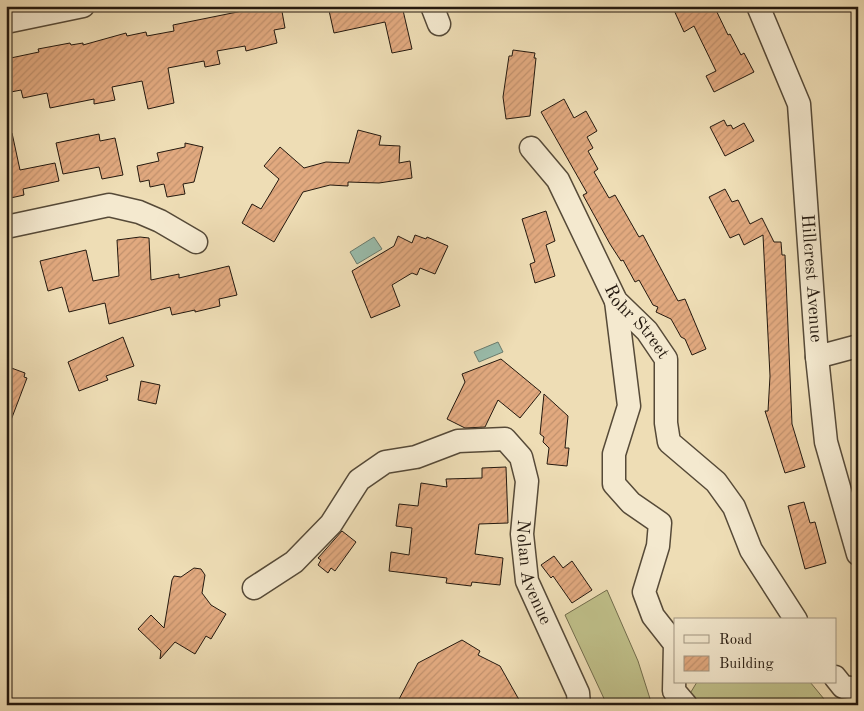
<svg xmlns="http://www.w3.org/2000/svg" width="864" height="711" viewBox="0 0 864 711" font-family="'Old Standard TT',serif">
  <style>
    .grass { fill: #bfbf89; stroke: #726c4c }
    .water { fill: #99bcab; stroke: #6a7b6d }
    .building { fill: url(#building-hatch); stroke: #24190f }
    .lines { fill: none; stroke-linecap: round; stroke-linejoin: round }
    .minor-casing { stroke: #564a38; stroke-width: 25 }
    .minor { stroke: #f4e9cf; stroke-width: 22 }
    .labels { text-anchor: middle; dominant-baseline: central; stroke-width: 4; stroke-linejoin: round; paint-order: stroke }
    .street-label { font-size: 18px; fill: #24190f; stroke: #f4e9cf }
  </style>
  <defs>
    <pattern id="building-hatch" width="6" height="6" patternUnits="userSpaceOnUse" patternTransform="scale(1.25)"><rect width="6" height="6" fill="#e1a97f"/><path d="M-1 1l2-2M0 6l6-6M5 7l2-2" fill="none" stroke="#c1916d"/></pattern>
  </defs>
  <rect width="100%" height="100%" fill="#eeddb5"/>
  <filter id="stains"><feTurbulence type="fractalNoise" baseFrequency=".004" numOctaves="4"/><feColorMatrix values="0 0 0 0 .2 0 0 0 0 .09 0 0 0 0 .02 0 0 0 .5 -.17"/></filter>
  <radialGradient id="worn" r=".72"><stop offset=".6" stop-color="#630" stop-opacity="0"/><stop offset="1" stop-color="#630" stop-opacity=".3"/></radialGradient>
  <g class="grass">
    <path d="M607,590l31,71 14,44h-45l-42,-90z"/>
    <path d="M697,682h113l19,23h-146z"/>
  </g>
  <g class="water">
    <path d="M374,237l8,12 -25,15 -7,-12z"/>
    <path d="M498,342l5,10 -24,10 -5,-10z"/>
  </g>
  <g class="building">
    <path d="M267,6h14l4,22 -11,2 3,13 -31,8 -1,-5 -28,5 3,13 -15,3 -1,-6 -36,7 6,35 -26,6 -6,-28 -30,6 3,13 -21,4v-5l-44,9 -3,-15 -24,5 -2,-8 -15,3v-34l33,-7 -1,-3 32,-6 1,2 12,-2v2l43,-12 1,3 19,-4 1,4 27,-5 -1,-6z"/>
    <path d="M328,6h74l10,43 -20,4 -7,-31 -51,11z"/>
    <path d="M672,6h42l14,29 2,-1 11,21 3,-2 10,19 -40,20 -8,-16 10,-5 -22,-45 -10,6z"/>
    <path d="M513,50l22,3 -1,5h2l-6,58 -24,3 -3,-22 6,-41h3z"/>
    <path d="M564,99l10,19 12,-7 11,20 -10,6 6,11 -5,3 10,18 -4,3 15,26 6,-3 24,42 4,-2 35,66 7,-2 21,50 -14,6 -7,-16 -4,-2 -10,-18 -15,-7 2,-5 -5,-2 -14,-25 -4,2 -12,-22 -2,1 -11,-17 -27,-49 4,-2 -46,-81z"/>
    <path d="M724,120l3,6 4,-1 2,4 11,-6 10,18 -29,15 -15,-29z"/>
    <path d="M358,130l23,6 -2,9 21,1 -1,17 11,-2 2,17 -33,5 -31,-1v4l-18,-1 -27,7 -29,50 -32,-19 10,-19 9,5 18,-30 -15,-13 16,-19 24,21 22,-6 23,1z"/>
    <path d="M6,133h6l8,37 35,-7 4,18 -36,8 1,6 -18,4z"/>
    <path d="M99,134l1,7 15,-3 8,37 -21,4 -3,-12 -36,7 -7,-31z"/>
    <path d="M185,143l18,4 -9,35 -11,2 2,10 -18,3 -3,-13 -14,3 -1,-7 -9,2 -3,-16 22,-5 -2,-8 28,-6z"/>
    <path d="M725,189l7,13 6,-2 12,24 12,-6 12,24h7l1,13h3l7,169 13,43 -20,6 -20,-62h3l2,-35 -7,-141 -19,10 -5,-11 -9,4 -21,-41z"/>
    <path d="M546,211l9,30 -9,4 9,31 -20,7 -5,-19 5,-2 -13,-43z"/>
    <path d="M415,235l11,4 1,-2 21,9 -13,28 -15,-6 -3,7 -5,-2 -20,12 8,21 -29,12 -19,-47 42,-25 4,-10 14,7z"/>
    <path d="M140,237l9,1 2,42 28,-6v4l50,-12 8,29 -18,4 1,7 -25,6v-2l-23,5 -2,-8 -61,17 -4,-21 -36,9 -7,-25 -14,4 -8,-30 46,-11 7,31 26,-5 -2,-36z"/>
    <path d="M123,337l11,29 -28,10 2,4 -29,11 -11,-29z"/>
    <path d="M501,359l40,33 -21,26 -22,-18 -13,27 -20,1 -18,-9 18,-37 -3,-8z"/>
    <path d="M6,366l19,7 -1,4 3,1 -19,50z"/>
    <path d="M141,381l19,4 -4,19 -18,-4z"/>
    <path d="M544,394l24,22 -3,32h4l-2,18 -20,-2 2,-16 -6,-6 1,-5 -4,-3z"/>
    <path d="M506,467l2,56 -29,1 -4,30 28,4 -3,27 -28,-3 -1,4 -25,-3 1,-5 -58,-7 2,-19 18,3 3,-27 -16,-2 3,-22 19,2 3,-23 26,4 -1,-8 36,-1v-10z"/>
    <path d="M804,502l6,21 5,-1 11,41 -21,6 -17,-63z"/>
    <path d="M342,531l14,11 -21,29 -4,-3 -3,5 -10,-8 3,-5 -3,-2z"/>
    <path d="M554,556l9,12 9,-7 20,29 -20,13 -19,-27 -2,2 -10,-13z"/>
    <path d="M194,568l7,1 4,6 -3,18 9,12 15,9 -15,25 -5,-3 -11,18 -20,-12 -15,17 1,-8 -23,-22 13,-14 13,13 8,-48 2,-4 7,1z"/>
    <path d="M462,640l18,11 -2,4 22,11 22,39h-126l22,-42z"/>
  </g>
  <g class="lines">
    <g class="minor-casing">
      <g id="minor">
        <path d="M432,6l7,18"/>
        <path id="s1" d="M758,6l41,98 18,253 9,85 32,112"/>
        <path d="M6,22l77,-16"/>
        <path id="s2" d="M531,148l27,32 58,121 31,30 19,28v64l3,19 47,40 18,25 17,43 45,70"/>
        <path d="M6,227l103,-22 30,7 21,9 36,21"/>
        <path d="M616,301l13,105 -15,48v30l17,19 29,20 -2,23 -14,46 9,24 22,28 -1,47 12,14"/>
        <path d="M817,357l41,-11"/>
        <path id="s3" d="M254,588l40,-26 37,-38 28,-44 26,-18 31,-5 42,-16 47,-2 16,18 6,24 -5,53 5,47 51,112 1,12"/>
        <path d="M835,677l8,10 15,2"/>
      </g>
    </g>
    <use href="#minor" class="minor"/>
  </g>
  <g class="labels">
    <g class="street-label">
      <text stroke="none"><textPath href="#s1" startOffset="281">Hillcrest Avenue</textPath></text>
      <text stroke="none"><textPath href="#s2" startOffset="205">Rohr Street</textPath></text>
      <text stroke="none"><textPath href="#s3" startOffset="450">Nolan Avenue</textPath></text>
    </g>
  </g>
  <rect width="864" height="711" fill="none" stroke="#eeddb5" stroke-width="25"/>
  <rect x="8" y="8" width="849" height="696" fill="none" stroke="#24190f" stroke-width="2.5"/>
  <rect x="12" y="12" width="839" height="686" fill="none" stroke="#24190f"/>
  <rect x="674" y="618" width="162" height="65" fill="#f4e9cf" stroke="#a19682"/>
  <rect x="684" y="635" width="25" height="8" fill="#f4e9cf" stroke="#a19682"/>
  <text x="719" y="644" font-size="15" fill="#24190f">Road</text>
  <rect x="684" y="656" width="25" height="15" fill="url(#building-hatch)" stroke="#a19682"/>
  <text x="719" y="668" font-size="15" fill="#24190f">Building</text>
  <rect width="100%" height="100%" filter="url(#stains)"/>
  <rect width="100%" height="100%" fill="url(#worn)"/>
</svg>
